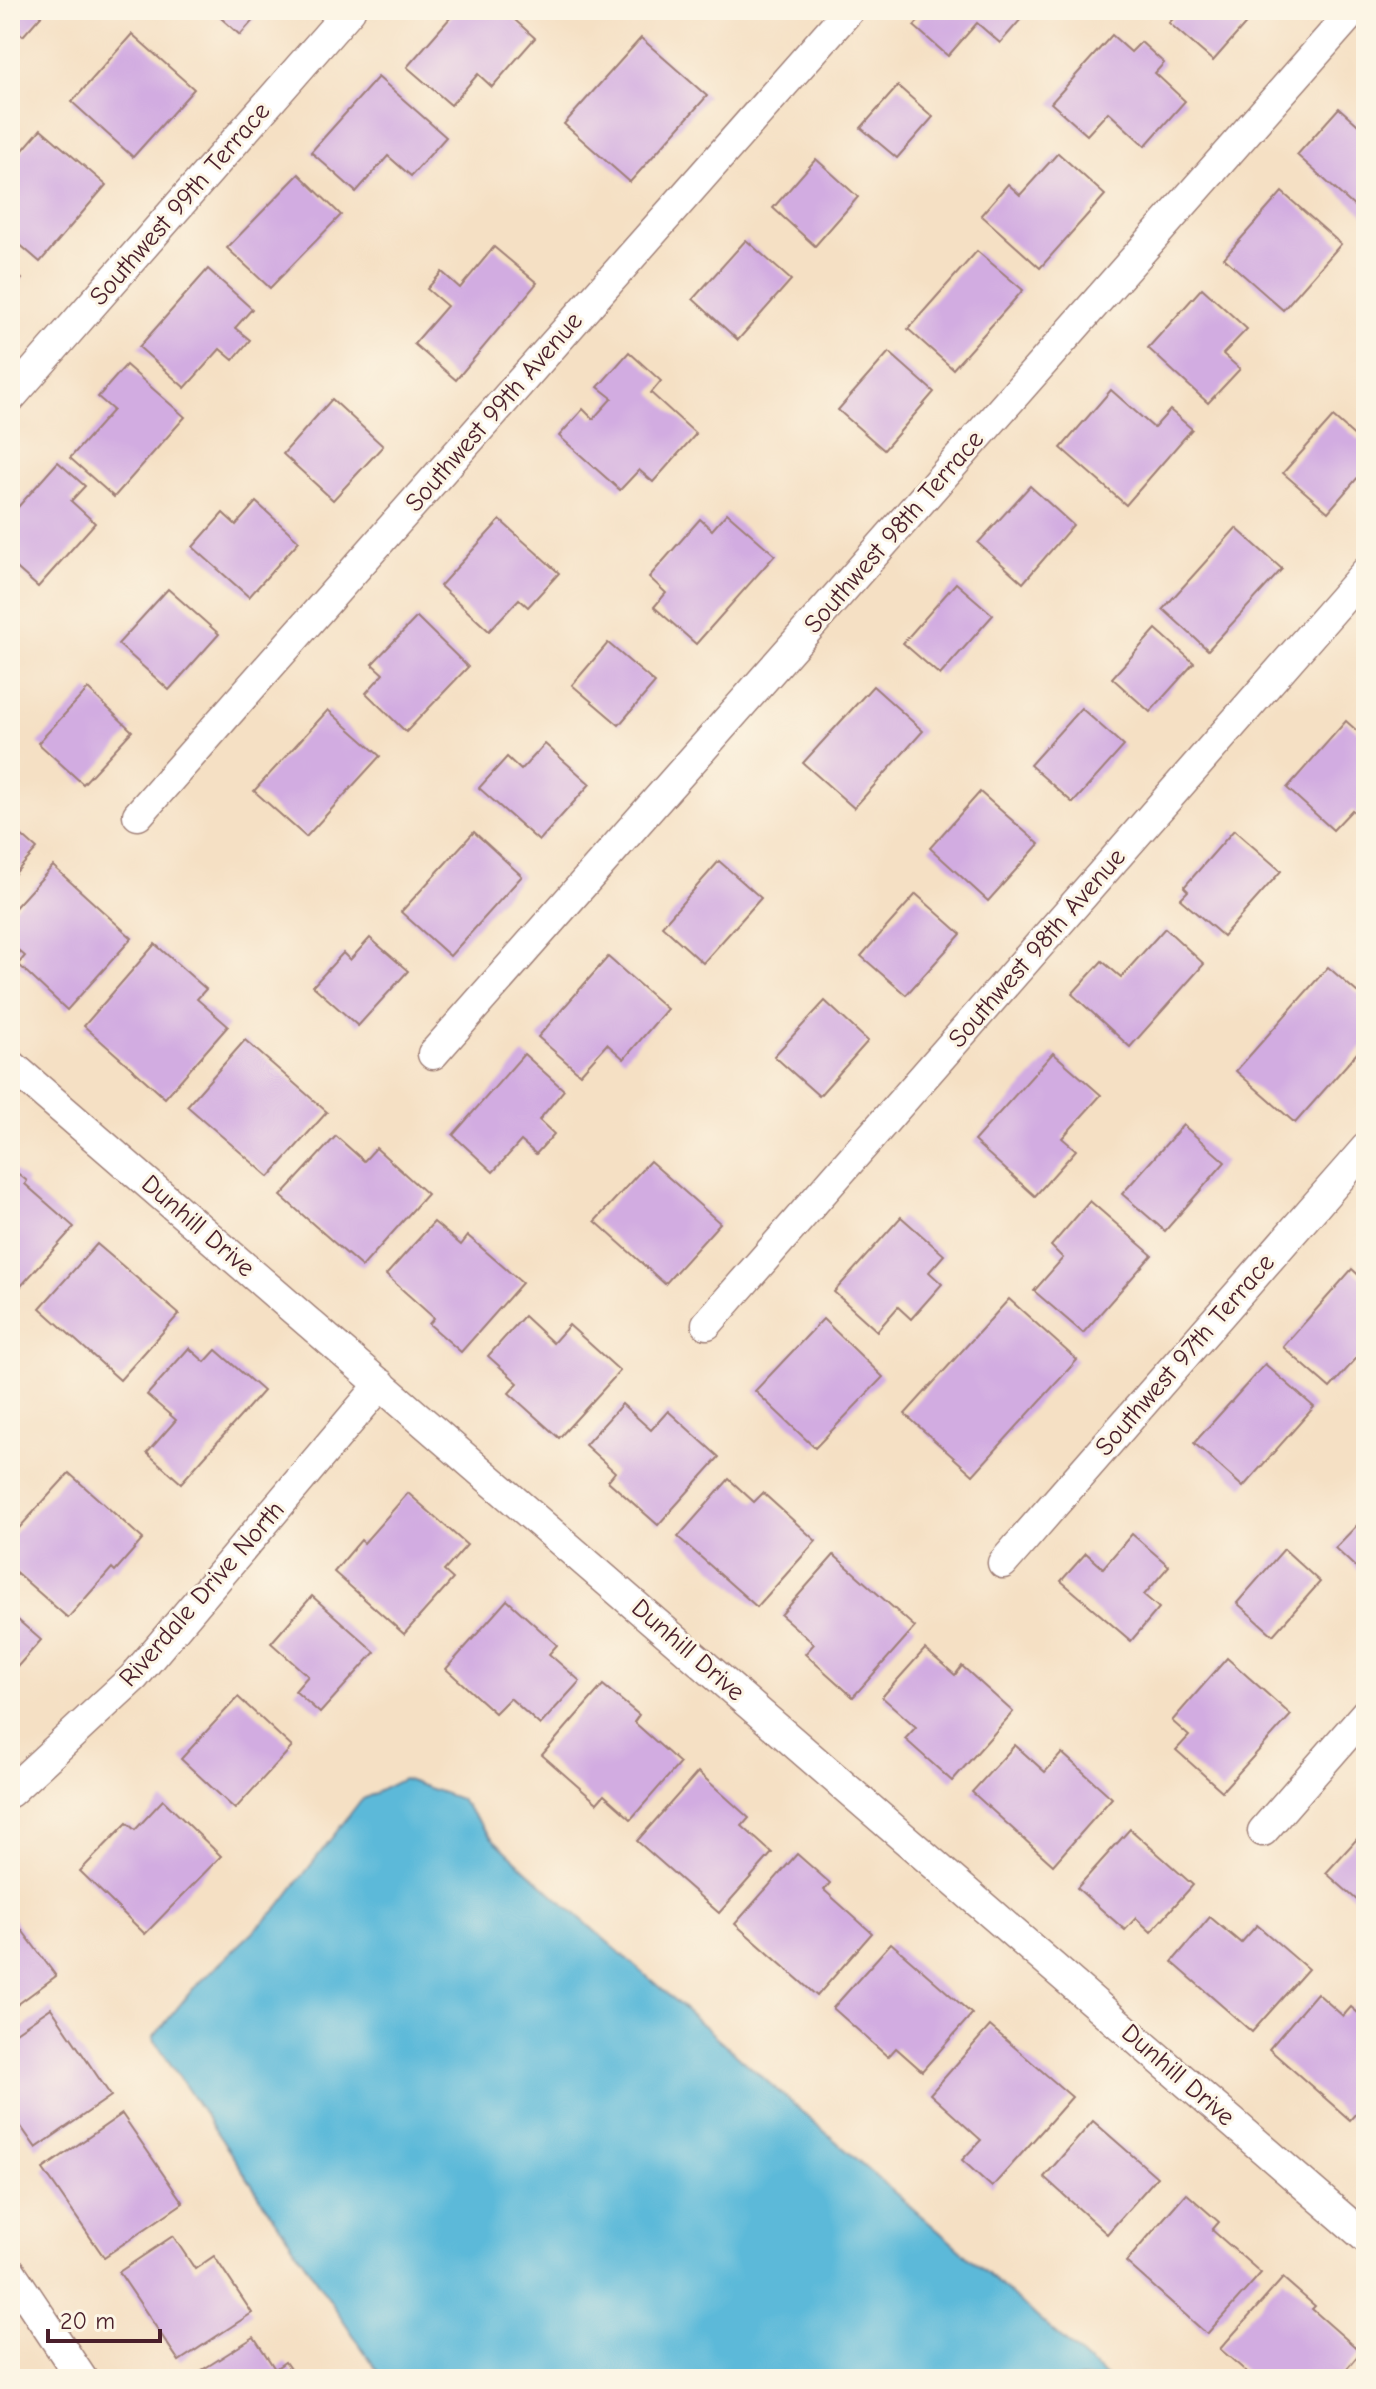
<svg xmlns="http://www.w3.org/2000/svg" width="1376" height="2389" viewBox="0 0 1376 2389" font-family="'Comic Neue',sans-serif">
  <style>
    .water { fill: #5bb9d9; stroke: #526c82; stroke-width: 2 }
    .building { fill: #d2ace1 }
    .lines { fill: none; stroke-linecap: round; stroke-linejoin: round }
    .street-casing { stroke: #a08078; stroke-width: 33 }
    .street { stroke: #fff; stroke-width: 30 }
    .labels { text-anchor: middle; dominant-baseline: central; stroke-width: 6; stroke-linejoin: round; paint-order: stroke }
    .street-label { font-size: 26px; fill: #4a1f2b; stroke: #fcf5e5 }
  </style>
  <rect width="100%" height="100%" fill="#fcf5e5"/>
  <filter id="ink" filterUnits="userSpaceOnUse"><feTurbulence type="fractalNoise" baseFrequency=".0125" numOctaves="2"/><feDisplacementMap in="SourceGraphic" scale="16" xChannelSelector="R" yChannelSelector="G"/><feConvolveMatrix kernelMatrix="1 2 1 2 8 2 1 2 1" color-interpolation-filters="sRGB"/></filter>
  <filter id="wash" filterUnits="userSpaceOnUse"><feTurbulence type="fractalNoise" baseFrequency=".006" numOctaves="4" result="noise"/><feDisplacementMap in="SourceGraphic" scale="32" xChannelSelector="R" yChannelSelector="G"/><feGaussianBlur stdDeviation="1.8" result="paint"/><feColorMatrix in="noise" values="0 0 0 0 0 0 0 0 0 0 0 0 0 0 0 0 0 1.4 0 .05"/><feComposite in="paint" operator="in"/></filter>
  <g filter="url(#wash)">
    <rect width="100%" height="100%" fill="#f5e0c4"/>
    <path class="water" d="M403,1779l57,20 33,40 63,58 552,482h-725l-230,-341 39,-48 85,-81 84,-109z"/>
    <g id="blocks">
      <g class="building">
        <path d="M10,10h36l-23,26 -13,-12z"/>
        <path d="M212,10h50l-22,25z"/>
        <path d="M457,10h47l31,28 -43,49 -14,-13 -27,31 -44,-38z"/>
        <path d="M928,10h101l-29,33 -23,-20 -29,33 -34,-30z"/>
        <path d="M1181,10h77l-45,51 -44,-38z"/>
        <path d="M132,34l62,55 -61,68 -61,-55z"/>
        <path d="M1112,35l19,17 10,-10 23,21 -9,10 30,28 -40,45 -37,-34 -21,23 -36,-32z"/>
        <path d="M641,38l66,58 -77,86 -66,-58z"/>
        <path d="M378,77l68,60 -35,39 -23,-20 -32,36 -45,-40z"/>
        <path d="M898,86l35,31 -36,41 -36,-30z"/>
        <path d="M1339,108l27,24v85l-69,-62z"/>
        <path d="M41,129l65,56 -66,77 -30,-26v-71z"/>
        <path d="M1058,153l47,42 -65,73 -59,-53 27,-31 12,11z"/>
        <path d="M816,159l42,38 -43,49 -42,-38z"/>
        <path d="M299,174l42,41 -71,73 -43,-40z"/>
        <path d="M1282,192l59,52 -58,66 -59,-52z"/>
        <path d="M746,240l45,40 -53,60 -45,-41z"/>
        <path d="M494,247l43,36 -81,97 -42,-36 33,-38 -20,-17 15,-17 18,16z"/>
        <path d="M977,251l46,39 -70,79 -45,-40z"/>
        <path d="M10,268l12,11 -12,13z"/>
        <path d="M208,269l44,40 -17,19 15,12 -17,20 -13,-11 -35,39 -46,-41z"/>
        <path d="M1202,288l45,41 -24,25 17,15 -32,34 -60,-55z"/>
        <path d="M629,352l32,29 -10,12 45,41 -43,48 -14,-12 -19,20 -61,-54 24,-27 10,10 19,-21 -14,-11z"/>
        <path d="M889,352l45,40 -50,58 -46,-40z"/>
        <path d="M126,365l59,52 -71,80 -44,-39 43,-48 -15,-13z"/>
        <path d="M1111,390l43,38 16,-18 22,19 -66,76 -65,-57z"/>
        <path d="M332,399l51,47 -50,54 -50,-46z"/>
        <path d="M1333,417l33,29v22l-38,44 -45,-39z"/>
        <path d="M58,462l27,24 -14,15 24,22 -57,64 -28,-25v-46z"/>
        <path d="M1030,486l43,39 -50,58 -45,-40z"/>
        <path d="M256,502l43,39 -50,56 -56,-50 30,-34 13,12z"/>
        <path d="M727,513l48,42 -79,89 -42,-37 12,-14 -17,-16 51,-58 12,11z"/>
        <path d="M500,520l59,53 -31,34 -9,-8 -30,32 -49,-45z"/>
        <path d="M1236,528l46,41 -74,81 -45,-41z"/>
        <path d="M956,583l37,32 -53,60 -37,-32z"/>
        <path d="M168,589l51,45 -50,56 -51,-46z"/>
        <path d="M417,617l51,50 -62,65 -40,-39 17,-19 -11,-10z"/>
        <path d="M1156,629l38,34 -44,49 -38,-34z"/>
        <path d="M608,643l47,40 -36,42 -47,-40z"/>
        <path d="M873,686l50,45 -69,77 -51,-45z"/>
        <path d="M88,689l44,42 -49,53 -45,-41z"/>
        <path d="M1081,708l43,38 -51,57 -43,-38z"/>
        <path d="M328,710l52,46 -74,81 -52,-46z"/>
        <path d="M1346,721l20,18v83l-14,-12 -19,20 -46,-42z"/>
        <path d="M545,744l45,40 -51,57 -60,-53 28,-31 14,13z"/>
        <path d="M980,792l59,52 -51,57 -58,-53z"/>
        <path d="M10,825l27,24 -27,30z"/>
        <path d="M1234,830l47,41 -58,65 -43,-37 8,-8 -4,-4z"/>
        <path d="M474,832l48,44 -72,80 -49,-44z"/>
        <path d="M719,861l42,37 -58,65 -41,-37z"/>
        <path d="M53,866l79,72 -65,72 -49,-46 7,-8 -15,-13v-30z"/>
        <path d="M916,894l45,40 -55,61 -45,-39z"/>
        <path d="M1165,928l39,36 -74,83 -58,-53 30,-33 19,16z"/>
        <path d="M370,938l38,33 -50,55 -45,-40 30,-33 7,7z"/>
        <path d="M155,944l51,45 -9,10 31,27 -63,72 -81,-72z"/>
        <path d="M608,957l59,52 -43,50 -17,-15 -27,30 -42,-37z"/>
        <path d="M1328,967l38,33v43l-71,80 -59,-52z"/>
        <path d="M825,1001l43,40 -49,55 -45,-40z"/>
        <path d="M245,1040l82,72 -58,65 -82,-71z"/>
        <path d="M1053,1053l48,42 -39,43 14,12 -41,46 -61,-55z"/>
        <path d="M524,1054l40,36 -25,30 15,14 -18,20 -15,-13 -28,31 -40,-37z"/>
        <path d="M1183,1125l42,37 -60,69 -43,-37z"/>
        <path d="M336,1136l28,25 12,-13 51,46 -65,73 -81,-71z"/>
        <path d="M650,1161l70,62 -55,61 -70,-63z"/>
        <path d="M10,1167l17,14 -2,3 49,43 -53,59 -11,-10z"/>
        <path d="M1090,1201l62,54 -69,78 -49,-42 29,-33 -12,-12z"/>
        <path d="M901,1217l43,38 -15,17 13,12 -31,35 -13,-12 -21,24 -43,-39z"/>
        <path d="M434,1222l27,23 7,-9 54,47 -61,69 -32,-28 5,-6 -48,-43z"/>
        <path d="M97,1244l82,70 -59,66 -80,-72z"/>
        <path d="M1352,1269l14,13v74l-4,-4 -32,36 -47,-41z"/>
        <path d="M1009,1299l68,61 -104,115 -68,-61z"/>
        <path d="M524,1316l29,27 16,-18 51,46 -61,67 -50,-45 9,-10 -30,-27z"/>
        <path d="M823,1319l60,58 -68,71 -60,-57z"/>
        <path d="M189,1348l16,14 11,-12 47,41 -82,92 -34,-30 29,-33 -29,-25z"/>
        <path d="M1265,1364l49,43 -71,80 -49,-44z"/>
        <path d="M622,1404l29,26 17,-19 51,46 -61,68 -50,-44 7,-9 -30,-27z"/>
        <path d="M69,1473l74,66 -28,32 -3,-3 -44,50 -58,-51v-29z"/>
        <path d="M729,1479l25,23 9,-9 53,48 -59,66 -79,-70z"/>
        <path d="M408,1493l59,52 -23,26 9,8 -49,55 -70,-62 27,-32 3,3z"/>
        <path d="M1366,1516v61l-31,-29z"/>
        <path d="M1132,1534l37,32 -25,29 15,13 -28,33 -70,-60 25,-28 17,15z"/>
        <path d="M1284,1549l36,33 -47,53 -36,-32z"/>
        <path d="M834,1555l81,72 -62,70 -48,-43 9,-10 -33,-29z"/>
        <path d="M312,1596l63,56 -55,61 -25,-22 13,-15 -37,-33z"/>
        <path d="M507,1600l50,45 -8,9 31,27 -40,44 -30,-27 -15,15 -49,-44z"/>
        <path d="M10,1613l31,27 -31,35z"/>
        <path d="M925,1649l30,26 7,-9 51,46 -61,69 -47,-42 11,-12 -34,-30z"/>
        <path d="M1227,1658l64,57 -69,76 -46,-41 13,-14 -17,-15z"/>
        <path d="M603,1685l36,30 -5,7 46,41 -49,56 -27,-24 -7,8 -55,-48z"/>
        <path d="M238,1697l54,50 -57,62 -54,-50z"/>
        <path d="M1015,1745l30,27 17,-19 50,45 -59,67 -81,-73z"/>
        <path d="M698,1772l51,46 -7,8 30,27 -53,60 -82,-72z"/>
        <path d="M163,1800l58,56 -76,78 -65,-63 47,-48 8,7z"/>
        <path d="M1130,1829l63,56 -42,47 -15,-14 -11,12 -48,-42z"/>
        <path d="M1366,1829v79l-40,-35z"/>
        <path d="M797,1854l33,29 -6,7 48,43 -55,63 -82,-72z"/>
        <path d="M10,1914l46,62 -46,34z"/>
        <path d="M1210,1917l31,26 16,-18 51,44 -56,63 -80,-70z"/>
        <path d="M891,1943l81,71 -50,57 -26,-23 -8,9 -55,-49z"/>
        <path d="M1317,1993l26,23 8,-9 15,13v82l-16,18 -81,-71z"/>
        <path d="M51,2008l60,88 -75,52 -26,-37v-11l8,-5 -8,-11v-48z"/>
        <path d="M990,2026l82,71 -80,90 -30,-27 19,-20 -51,-46z"/>
        <path d="M122,2114l61,89 -79,54 -61,-88z"/>
        <path d="M1093,2121l64,56 -50,57 -63,-57z"/>
        <path d="M1186,2193l33,29 -7,8 49,43 -54,61 -81,-72z"/>
        <path d="M173,2236l22,33 19,-13 38,57 -73,48 -60,-89z"/>
        <path d="M1283,2278l32,28 -3,3 49,43 -23,27h-83l-35,-30z"/>
        <path d="M254,2337l21,32 10,-7 12,17h-109z"/>
      </g>
    </g>
  </g>
  <g filter="url(#ink)">
    <use href="#blocks" fill-opacity="0" stroke="#a08078" stroke-width="2"/>
    <g class="lines">
      <g class="street-casing">
        <g id="street">
          <path d="M10,398l340,-388"/>
          <path d="M138,815l711,-805"/>
          <path d="M433,1054l921,-1044"/>
          <path d="M10,1064l1356,1174"/>
          <path d="M707,1324l659,-752"/>
          <path d="M1003,1563l363,-415"/>
          <path d="M10,1792l124,-115 247,-293"/>
          <path d="M1263,1831l103,-118"/>
          <path d="M10,2271l72,108"/>
        </g>
      </g>
      <use href="#street" class="street"/>
    </g>
  </g>
  <g class="labels">
    <g class="street-label">
      <text transform="translate(180 204) rotate(-49)">Southwest 99th Terrace</text>
      <text transform="translate(494 412) rotate(-49)">Southwest 99th Avenue</text>
      <text transform="translate(894 532) rotate(-49)">Southwest 98th Terrace</text>
      <text transform="translate(1037 948) rotate(-49)">Southwest 98th Avenue</text>
      <text transform="translate(198 1226) rotate(41)">Dunhill Drive</text>
      <text transform="translate(1185 1355) rotate(-49)">Southwest 97th Terrace</text>
      <text transform="translate(202 1594) rotate(-49)">Riverdale Drive North</text>
      <text transform="translate(688 1650) rotate(41)">Dunhill Drive</text>
      <text transform="translate(1178 2075) rotate(41)">Dunhill Drive</text>
    </g>
  </g>
  <rect width="1376" height="2389" fill="none" stroke="#fcf5e5" stroke-width="40"/>
  <path d="M48 2329v12h112v-12" fill="none" stroke="#4a1f2b" stroke-width="4"/>
  <text x="60" y="2329" font-size="24" fill="#4a1f2b" stroke="#fcf5e5" stroke-width="6" paint-order="stroke">20 m</text>
</svg>
